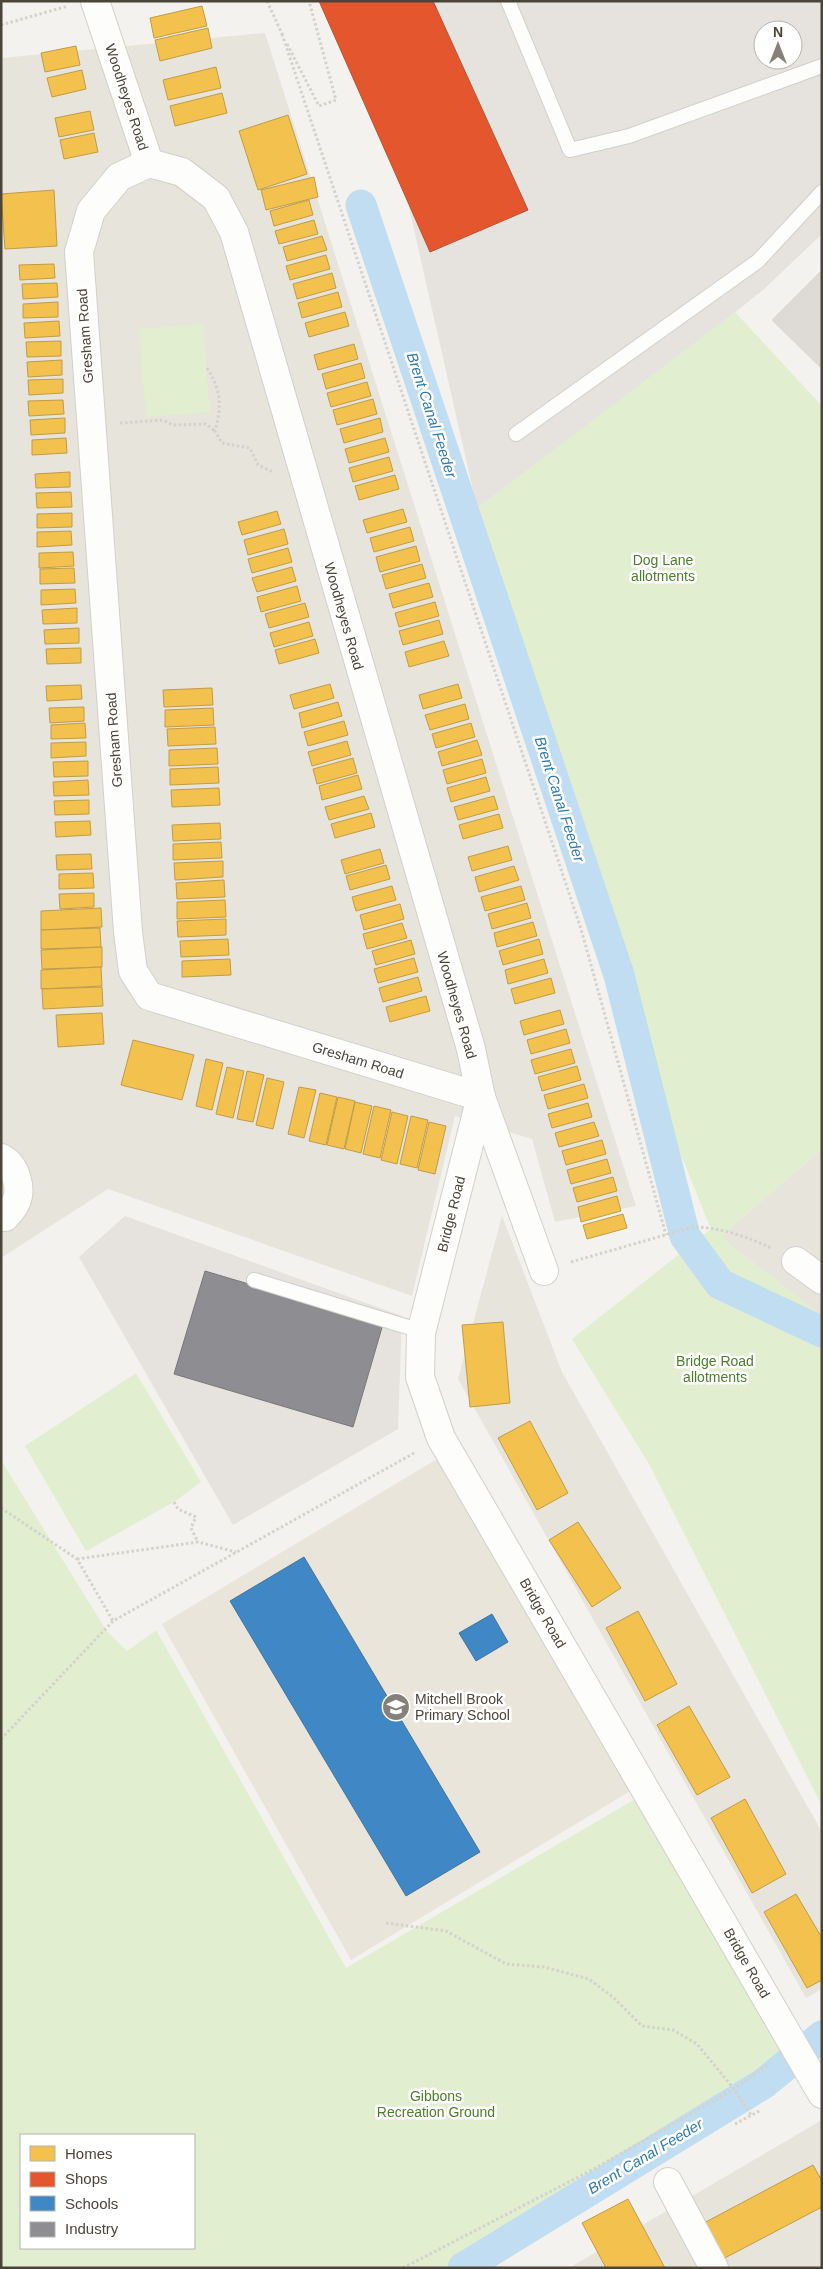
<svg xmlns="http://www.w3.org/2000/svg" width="823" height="2269" viewBox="0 0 823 2269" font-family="Arial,sans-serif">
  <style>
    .residential { fill: #e7e4dc }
    .industrial { fill: #e6e2de; fill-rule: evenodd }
    .education { fill: #eae5da }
    .green { fill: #e1eecf; fill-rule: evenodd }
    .homes { fill: #f2c14e; stroke: #c09c48 }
    .shops { fill: #e4572e; stroke: #b65131 }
    .schools { fill: #3f88c5; stroke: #43749b }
    .industry { fill: #8d8d92; stroke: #797777 }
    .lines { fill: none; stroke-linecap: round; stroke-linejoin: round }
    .canal { stroke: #c0ddf1; stroke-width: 31 }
    .building { fill: #dedbd6; stroke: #dcd9d4 }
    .lane-casing { stroke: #d2d0cb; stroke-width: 16 }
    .street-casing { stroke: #d2d0cb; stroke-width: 30 }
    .path { stroke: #d3d2cc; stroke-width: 3; stroke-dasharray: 2.5 2.5; stroke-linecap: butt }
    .lane { stroke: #fdfdfc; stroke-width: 14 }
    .street { stroke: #fdfdfc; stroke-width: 28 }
    .labels { text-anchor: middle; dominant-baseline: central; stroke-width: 5; stroke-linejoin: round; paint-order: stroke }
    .street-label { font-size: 14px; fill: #4b4439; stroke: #fff }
    .park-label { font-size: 14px; fill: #4a7f2a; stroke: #fff }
    .poi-label { font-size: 14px; fill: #4b4439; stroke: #fff; text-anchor: start }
    .water-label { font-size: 15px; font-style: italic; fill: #2e7ab2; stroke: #fff }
  </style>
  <rect width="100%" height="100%" fill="#f4f2ee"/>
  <g class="residential">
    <path d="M265,33l371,1173 -81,16 -23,-83 -77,-23 -43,180 -304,-107 -107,69v-1200z"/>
    <path d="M822,1149v167l-102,-79z"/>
    <path d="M502,1216l60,156 260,460v157l-16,9 -348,-619z"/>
    <path d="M822,2120v148h-253z"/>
  </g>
  <g class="industrial">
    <path d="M397,1h425v233l-59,56 -88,70 -198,148 -112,-495zM763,30h30v30h-30z"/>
    <path d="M125,1216l277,100 -4,113 -165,96 -154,-268z"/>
  </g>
  <path class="education" d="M442,1456l190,334 -281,170 -189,-336z"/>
  <g class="green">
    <path d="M735,312l87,94v743l-102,88 102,79v490l-173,-342 -77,-125 139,-110 -47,-116 -31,-119 -156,-486z"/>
    <path d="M203,324l7,88 -64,5 -7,-88z"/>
    <path d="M136,1373l65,109 -27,20 -88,49 -61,-105z"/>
    <path d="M1,1460l105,170 21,21 29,-21 190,338 291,-170 158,266 -33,32 -284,172h-477zM21,2135h173v113h-173z"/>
  </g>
  <g class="homes">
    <path d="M202,6l5,20 -53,12 -4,-20z"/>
    <path d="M208,28l4,20 -52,13 -5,-21z"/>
    <path d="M76,46l4,19 -35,7 -4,-19z"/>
    <path d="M216,67l5,21 -53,12 -5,-20z"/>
    <path d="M82,70l4,19 -34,8 -5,-19z"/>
    <path d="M222,93l5,20 -52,13 -5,-20z"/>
    <path d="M90,111l4,19 -35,7 -4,-19z"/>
    <path d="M288,115l19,59 -49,16 -19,-59z"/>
    <path d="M94,133l4,19 -34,7 -4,-19z"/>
    <path d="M314,177l4,20 -52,13 -5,-20z"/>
    <path d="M54,190l3,56 -52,3 -4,-55z"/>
    <path d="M309,200l4,15 -39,11 -4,-15z"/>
    <path d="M314,220l4,14 -39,10 -4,-13z"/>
    <path d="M322,236l5,14 -40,11 -4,-14z"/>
    <path d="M326,255l4,14 -40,11 -4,-14z"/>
    <path d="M54,264l1,14 -35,2 -1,-15z"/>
    <path d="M332,273l4,15 -39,11 -4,-15z"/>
    <path d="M57,283l1,14 -35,2 -1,-15z"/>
    <path d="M338,292l4,15 -40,11 -4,-15z"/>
    <path d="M58,302v15l-35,1v-14z"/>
    <path d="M345,312l4,14 -40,11 -4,-14z"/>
    <path d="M59,321l1,15 -35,2 -1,-15z"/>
    <path d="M61,341v15l-34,1 -1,-15z"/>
    <path d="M354,344l4,15 -40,11 -4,-15z"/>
    <path d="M62,360v15l-34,2 -1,-15z"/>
    <path d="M361,363l4,15 -39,11 -4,-15z"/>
    <path d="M63,379v14l-34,2 -1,-15z"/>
    <path d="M367,382l4,14 -40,11 -4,-14z"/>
    <path d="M373,399l4,15 -40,11 -4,-15z"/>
    <path d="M63,400l1,14 -35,2 -1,-15z"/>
    <path d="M65,418v15l-34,2 -1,-15z"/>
    <path d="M380,418l3,14 -39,11 -4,-14z"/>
    <path d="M66,438l1,15 -35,2v-15z"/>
    <path d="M385,438l4,14 -40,11 -4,-14z"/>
    <path d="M389,457l4,14 -40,11 -4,-14z"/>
    <path d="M70,472v15l-34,1 -1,-14z"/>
    <path d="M395,475l4,14 -40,11 -4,-14z"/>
    <path d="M71,492l1,15 -35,1 -1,-15z"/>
    <path d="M403,509l4,13 -40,11 -4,-13z"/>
    <path d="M277,511l4,13 -39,11 -4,-13z"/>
    <path d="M72,513v14l-35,1v-14z"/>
    <path d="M410,527l4,14 -40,11 -4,-14z"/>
    <path d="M284,529l4,15 -40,11 -4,-15z"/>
    <path d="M71,531l1,14 -35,2v-15z"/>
    <path d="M416,546l4,15 -40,11 -4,-15z"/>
    <path d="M288,548l4,14 -40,11 -4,-14z"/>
    <path d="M73,552l1,14 -35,2v-15z"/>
    <path d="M422,564l4,14 -40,11 -4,-14z"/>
    <path d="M292,567l4,14 -39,11 -5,-14z"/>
    <path d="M74,568l1,15 -35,1v-15z"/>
    <path d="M429,583l4,14 -40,11 -4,-14z"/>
    <path d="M297,586l4,15 -40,11 -4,-15z"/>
    <path d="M75,589l1,14 -35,2v-15z"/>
    <path d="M435,602l4,14 -40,11 -4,-14z"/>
    <path d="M305,603l4,14 -40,11 -4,-14z"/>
    <path d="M77,608v15l-34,1 -1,-14z"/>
    <path d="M439,620l4,14 -40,11 -4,-14z"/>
    <path d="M309,622l4,14 -39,11 -4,-14z"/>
    <path d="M79,628v15l-34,1 -1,-14z"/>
    <path d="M315,639l4,14 -40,11 -4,-14z"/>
    <path d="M444,641l5,15 -40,11 -4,-15z"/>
    <path d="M81,648v15l-34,1 -1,-15z"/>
    <path d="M330,684l4,14 -40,11 -4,-14z"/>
    <path d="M458,684l4,14 -39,11 -4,-14z"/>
    <path d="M81,685l1,14 -35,2 -1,-15z"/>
    <path d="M212,688l1,17 -49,2 -1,-17z"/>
    <path d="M338,702l4,14 -40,12 -3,-15z"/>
    <path d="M465,704l4,15 -39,11 -5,-15z"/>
    <path d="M84,707v14l-34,2 -1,-15z"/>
    <path d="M213,708l1,17 -49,2v-17z"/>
    <path d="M344,721l4,14 -40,11 -4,-14z"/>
    <path d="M85,723l1,15 -35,1v-14z"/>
    <path d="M471,723l4,14 -39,11 -4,-14z"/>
    <path d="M215,727l1,17 -48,2 -1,-17z"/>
    <path d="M477,740l5,15 -40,11 -4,-14z"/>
    <path d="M347,741l4,14 -39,11 -4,-14z"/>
    <path d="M86,742v14l-35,2v-15z"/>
    <path d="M217,748l1,16 -49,2v-16z"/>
    <path d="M353,758l4,15 -40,11 -4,-15z"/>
    <path d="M482,759l4,14 -39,11 -4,-14z"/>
    <path d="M88,761v15l-34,1 -1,-15z"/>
    <path d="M218,767l1,16 -49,2v-16z"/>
    <path d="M358,775l4,14 -40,11 -3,-14z"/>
    <path d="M486,777l4,14 -39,11 -4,-14z"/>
    <path d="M88,780l1,15 -35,1 -1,-14z"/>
    <path d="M219,788l1,17 -48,2 -1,-17z"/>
    <path d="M364,796l5,13 -40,11 -4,-13z"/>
    <path d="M494,796l4,13 -40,11 -4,-13z"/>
    <path d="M89,800v14l-34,1 -1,-14z"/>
    <path d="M371,813l4,14 -40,11 -4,-14z"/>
    <path d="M499,814l4,14 -40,11 -4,-14z"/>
    <path d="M90,821l1,14 -35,2 -1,-15z"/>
    <path d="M220,823l1,16 -48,2 -1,-16z"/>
    <path d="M221,842l1,16 -49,2v-16z"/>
    <path d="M508,846l4,14 -40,11 -4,-14z"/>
    <path d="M380,849l4,14 -39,11 -4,-14z"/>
    <path d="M91,854l1,15 -35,1 -1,-15z"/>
    <path d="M223,861v16l-48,3 -1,-17z"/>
    <path d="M386,865l4,14 -40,11 -4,-14z"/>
    <path d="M514,866l5,14 -40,12 -4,-15z"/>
    <path d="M93,873l1,15 -35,1v-15z"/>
    <path d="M224,880l1,17 -48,2 -1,-16z"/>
    <path d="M392,886l4,14 -40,11 -4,-14z"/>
    <path d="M521,886l4,14 -40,11 -4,-14z"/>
    <path d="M94,893v14l-34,2 -1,-15z"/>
    <path d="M225,900l1,17 -49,2v-17z"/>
    <path d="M527,903l4,15 -39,11 -4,-15z"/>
    <path d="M400,904l4,15 -40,11 -4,-15z"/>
    <path d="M101,908l1,19 -61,3v-19z"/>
    <path d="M226,919v16l-48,2 -1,-16z"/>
    <path d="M533,922l4,14 -40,11 -3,-14z"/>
    <path d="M402,923l5,15 -40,11 -4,-15z"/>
    <path d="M100,928l1,19 -60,2v-19z"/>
    <path d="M228,939l1,16 -48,2 -1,-16z"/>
    <path d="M539,939l4,15 -40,11 -4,-14z"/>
    <path d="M411,940l4,14 -39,11 -4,-14z"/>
    <path d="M102,947v20l-60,2 -1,-19z"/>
    <path d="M414,958l4,14 -40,11 -4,-14z"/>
    <path d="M230,959l1,16 -49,2v-16z"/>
    <path d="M544,959l4,14 -40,11 -3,-14z"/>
    <path d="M101,967l1,19 -61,3v-19z"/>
    <path d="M418,977l4,14 -39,11 -4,-14z"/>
    <path d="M551,978l4,15 -40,11 -4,-15z"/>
    <path d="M102,987l1,19 -60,3 -1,-20z"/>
    <path d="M426,996l4,15 -40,11 -4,-15z"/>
    <path d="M560,1010l4,14 -40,11 -4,-14z"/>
    <path d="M102,1013l2,31 -46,3 -2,-32z"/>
    <path d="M566,1029l4,14 -39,11 -4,-14z"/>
    <path d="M133,1040l61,15 -12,45 -61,-15z"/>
    <path d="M571,1049l4,14 -40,11 -4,-14z"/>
    <path d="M206,1059l17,4 -11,47 -16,-4z"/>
    <path d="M577,1066l4,14 -39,11 -4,-14z"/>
    <path d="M227,1067l17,4 -11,47 -17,-4z"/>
    <path d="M247,1071l17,4 -11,47 -16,-3z"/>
    <path d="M267,1078l17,4 -11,47 -17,-4z"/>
    <path d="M584,1084l4,14 -40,11 -4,-14z"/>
    <path d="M299,1087l17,3 -12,48 -16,-4z"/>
    <path d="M320,1093l17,4 -11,48 -17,-4z"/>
    <path d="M338,1097l17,4 -11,48 -17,-4z"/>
    <path d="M355,1102l17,4 -11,47 -16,-4z"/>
    <path d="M588,1103l4,14 -40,11 -4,-14z"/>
    <path d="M374,1106l17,4 -11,48 -17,-4z"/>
    <path d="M392,1112l16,4 -11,48 -16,-4z"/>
    <path d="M411,1116l17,4 -11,48 -17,-4z"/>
    <path d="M429,1122l17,4 -11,48 -17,-4z"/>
    <path d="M594,1122l5,14 -40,11 -4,-14z"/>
    <path d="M602,1140l4,14 -40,11 -4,-14z"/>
    <path d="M607,1159l4,14 -40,11 -4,-14z"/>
    <path d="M613,1177l4,14 -40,11 -4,-14z"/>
    <path d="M617,1196l4,15 -40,11 -3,-15z"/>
    <path d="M623,1214l4,14 -40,11 -4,-14z"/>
    <path d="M503,1322l7,81 -40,4 -8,-82z"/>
    <path d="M530,1421l38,72 -31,17 -39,-72z"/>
    <path d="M578,1522l43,66 -29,19 -43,-67z"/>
    <path d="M638,1611l39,73 -32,17 -39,-73z"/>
    <path d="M689,1706l41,71 -33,18 -40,-70z"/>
    <path d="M745,1799l41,75 -34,19 -41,-75z"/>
    <path d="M796,1894l26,44v42l-15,8 -43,-76z"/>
    <path d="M813,2165l9,16v26l-101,53 -19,-36z"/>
    <path d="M628,2199l37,69h-59l-24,-45z"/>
  </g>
  <path class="shops" d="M319,1h114l95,209 -98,42z"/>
  <g class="schools">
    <path d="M304,1557l176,295 -74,44 -176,-295z"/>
    <path d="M492,1614l16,28 -32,19 -17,-28z"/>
  </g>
  <path class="industry" d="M205,1271l178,53 -30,103 -179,-53z"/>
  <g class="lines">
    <g class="canal">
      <path d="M361,205l258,770 66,261 35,48 102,48"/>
      <path d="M463,2268l300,-184 59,-48"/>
    </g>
  </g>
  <path class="building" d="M822,270v99l-50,-49z"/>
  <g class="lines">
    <g class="lane-casing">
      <g id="lane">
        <path d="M508,1l62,149 59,-14 193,-70"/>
        <path d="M516,434l242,-173 64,-69"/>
        <path d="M254,1280l167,51"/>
      </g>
    </g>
    <g class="street-casing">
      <g id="street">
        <path d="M95,1l54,162 33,9 34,26 18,34 237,817 10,48 63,174"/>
        <path d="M149,163l-30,14 -28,34 -12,41 49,680 5,39 16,25 332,101"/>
        <path d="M481,1097l-60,236 -1,44 21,61 381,656"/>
        <path d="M1,1158c15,7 22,32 14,46 -2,5 -7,9 -10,13"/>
        <path d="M796,1261l26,19"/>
        <path d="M668,2182l46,86"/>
      </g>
    </g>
    <g class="path">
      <path d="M267,1l16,35"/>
      <path d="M1,25l67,-19"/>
      <path d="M282,34l299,895 85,306"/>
      <path d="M287,44l32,62 17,-6 -27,-99"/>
      <path d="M207,368c14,21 15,39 8,63l7,12 28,5 8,17 15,7"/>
      <path d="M120,423l43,-3 10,5 33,-1 9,7"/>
      <path d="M571,1262l122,-35c25,0 56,10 78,21"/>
      <path d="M174,1502l4,7 18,8 -5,11 7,14"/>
      <path d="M1,1508l76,51 36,62"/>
      <path d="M77,1559l121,-17 38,10"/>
      <path d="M1,1739l112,-118 303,-169"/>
      <path d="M386,1923l60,8 60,33 38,3 45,12 25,19 28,28 31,4 24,14 37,45 17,26"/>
      <path d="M735,2124l26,-14"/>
      <path d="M403,2268l189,-98 142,-81 36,-26"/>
    </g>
    <use href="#lane" class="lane"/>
    <use href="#street" class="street"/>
  </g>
  <defs>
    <g id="school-disc" transform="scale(1.4375)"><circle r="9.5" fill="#868178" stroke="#fff"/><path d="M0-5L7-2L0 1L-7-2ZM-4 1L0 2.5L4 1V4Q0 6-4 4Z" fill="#fff"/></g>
  </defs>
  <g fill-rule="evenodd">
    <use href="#school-disc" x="396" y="1707"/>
  </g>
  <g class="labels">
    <g class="street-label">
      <text transform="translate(127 97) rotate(72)">Woodheyes Road</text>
      <text transform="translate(85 336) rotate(-94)">Gresham Road</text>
      <text transform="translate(344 616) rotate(74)">Woodheyes Road</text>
      <text transform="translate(114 740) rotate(-94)">Gresham Road</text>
      <text transform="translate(457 1005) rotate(74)">Woodheyes Road</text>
      <text transform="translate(358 1060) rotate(17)">Gresham Road</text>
      <text transform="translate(451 1214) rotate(-76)">Bridge Road</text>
      <text transform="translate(543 1613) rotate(60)">Bridge Road</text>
      <text transform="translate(747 1963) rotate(60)">Bridge Road</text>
    </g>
    <g class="park-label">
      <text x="663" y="560">Dog Lane<tspan x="663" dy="16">allotments</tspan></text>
      <text x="715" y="1361">Bridge Road<tspan x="715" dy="16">allotments</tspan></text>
      <text x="436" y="2096">Gibbons<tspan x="436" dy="16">Recreation Ground</tspan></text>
    </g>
    <g class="poi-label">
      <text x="415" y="1699">Mitchell Brook<tspan x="415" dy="16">Primary School</tspan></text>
    </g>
    <g class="water-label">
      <text transform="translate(432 415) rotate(72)">Brent Canal Feeder</text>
      <text transform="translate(560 799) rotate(72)">Brent Canal Feeder</text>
      <text transform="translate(645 2156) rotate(-31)">Brent Canal Feeder</text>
    </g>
  </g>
  <rect width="823" height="2269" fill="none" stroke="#4b4439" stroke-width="5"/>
  <rect x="20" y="2134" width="175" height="115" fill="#ffffff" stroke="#b7b4b0"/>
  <rect x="30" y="2146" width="25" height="15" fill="#f2c14e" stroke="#b7b4b0"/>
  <text x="65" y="2159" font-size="15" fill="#4b4439">Homes</text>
  <rect x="30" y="2172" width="25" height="15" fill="#e4572e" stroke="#b7b4b0"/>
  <text x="65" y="2184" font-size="15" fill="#4b4439">Shops</text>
  <rect x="30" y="2196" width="25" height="15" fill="#3f88c5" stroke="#b7b4b0"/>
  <text x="65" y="2209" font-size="15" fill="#4b4439">Schools</text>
  <rect x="30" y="2222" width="25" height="15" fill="#8d8d92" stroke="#b7b4b0"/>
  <text x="65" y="2234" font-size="15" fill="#4b4439">Industry</text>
  <g transform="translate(778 45)"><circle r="24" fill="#ffffff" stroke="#b7b4b0"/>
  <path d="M0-4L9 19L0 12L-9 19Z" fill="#868178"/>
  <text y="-8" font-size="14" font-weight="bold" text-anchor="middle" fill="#4b4439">N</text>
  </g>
</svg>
